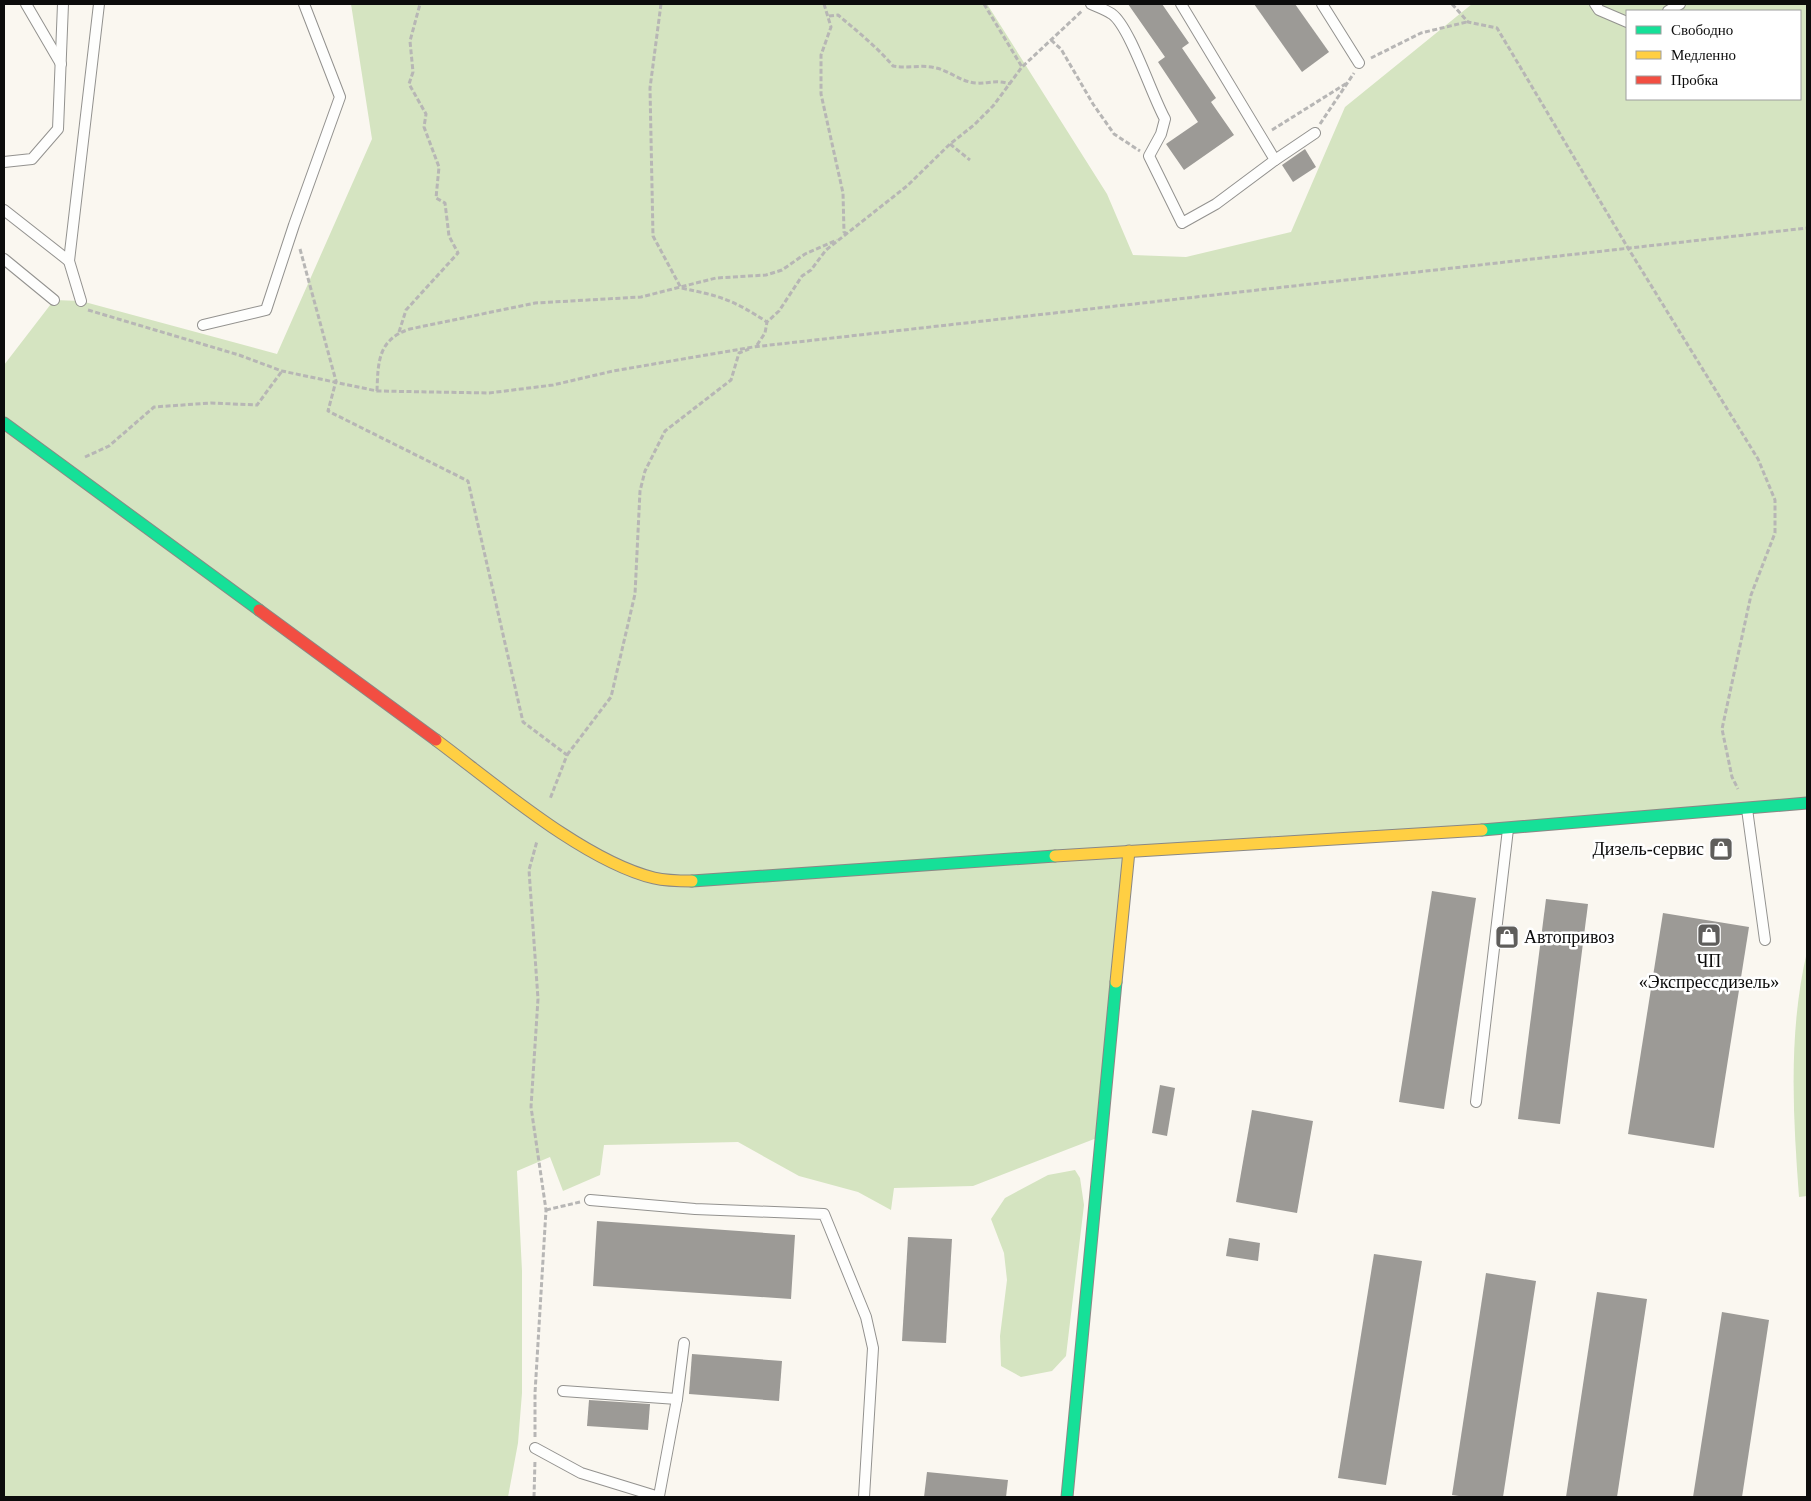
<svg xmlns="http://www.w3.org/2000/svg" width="1811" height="1501" viewBox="0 0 1811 1501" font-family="'Times New Roman',serif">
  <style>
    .forest { fill: #d5e4c1; fill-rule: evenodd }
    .building { fill: #9c9a96 }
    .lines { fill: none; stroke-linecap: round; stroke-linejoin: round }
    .lane-casing { stroke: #93928f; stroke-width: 12 }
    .fast-casing { stroke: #8a8885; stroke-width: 13 }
    .slow-casing { stroke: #8a8885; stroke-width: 13 }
    .jam-casing { stroke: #8a8885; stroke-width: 13 }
    .path { stroke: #b7b6b5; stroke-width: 3; stroke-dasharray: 5 2.5; stroke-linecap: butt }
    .lane { stroke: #fefefd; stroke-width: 10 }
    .fast { stroke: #16e098; stroke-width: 11 }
    .slow { stroke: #ffcf43; stroke-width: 11 }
    .jam { stroke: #f24e42; stroke-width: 11 }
    .labels { text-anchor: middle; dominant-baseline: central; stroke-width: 5; stroke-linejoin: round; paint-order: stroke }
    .poi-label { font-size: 18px; fill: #0c0c0c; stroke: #fff; text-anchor: end }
  </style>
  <rect width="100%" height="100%" fill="#faf7f0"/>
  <g class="forest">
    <path d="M351,4h636l120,190 26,61 53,2 105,-25 54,-125 127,-103h335v799l-678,48 -27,285 -129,50 -79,2 -3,22 -33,-18 -59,-16 -61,-34 -134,3 -4,30 -37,16 -13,-34 -33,14 5,100v122l-4,50 -10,54h-504v-1132l50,-65 27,1 196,53 95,-215zM1627,11h173v88h-173z"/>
    <path d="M1807,952v244l-8,1c-6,-81 -11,-165 8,-245z"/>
    <path d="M1075,1170l5,8 4,27 -18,151 -14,15 -31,6 -20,-11 -1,-30 7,-56 -3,-27 -13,-34 14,-21 43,-23z"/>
  </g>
  <g class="building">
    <path d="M1128,4h34l27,39 -7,5 34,50 -5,4 23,33 -50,35 -18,-26 32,-22 -40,-60 7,-5z"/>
    <path d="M1254,4h41l34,48 -27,20z"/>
    <path d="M1305,149l11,18 -23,15 -11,-17z"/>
    <path d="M1432,891l44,7 -32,211 -45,-7z"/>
    <path d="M1546,899l42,5 -28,220 -42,-5z"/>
    <path d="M1663,913l86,14 -35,221 -86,-14z"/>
    <path d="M1160,1085l15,3 -8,48 -15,-3z"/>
    <path d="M1252,1110l61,11 -16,92 -61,-11z"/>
    <path d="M597,1221l198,14 -4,64 -198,-13z"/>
    <path d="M908,1237l44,2 -6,104 -44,-2z"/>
    <path d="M1229,1238l31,5 -2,18 -32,-5z"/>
    <path d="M1374,1254l48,7 -36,224 -48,-7z"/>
    <path d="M1486,1273l50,8 -33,216h-37l-14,-2z"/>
    <path d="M1597,1292l50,7 -30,198h-51z"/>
    <path d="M1722,1312l47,8 -27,177h-49z"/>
    <path d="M692,1354l90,7 -3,40 -90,-7z"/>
    <path d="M589,1400l61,4 -2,26 -61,-4z"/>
    <path d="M927,1472l81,8 -2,17h-82z"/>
  </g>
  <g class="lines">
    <g class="lane-casing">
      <g id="lane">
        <path d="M26,4l35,60"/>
        <path d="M1091,4c7,3 15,6 21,10 18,13 40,82 53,105l-4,15 -12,22 33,67 34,-19 59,-44 -94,-156"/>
        <path d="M1322,4l37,59"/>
        <path d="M1595,4l4,6 28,12"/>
        <path d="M1668,11l12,-7"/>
        <path d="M1275,160l40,-27"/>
        <path d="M4,162l28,-3 26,-30 5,-125"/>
        <path d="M4,210l65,51"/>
        <path d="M4,259l50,41"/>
        <path d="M81,301l-12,-40 30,-257"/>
        <path d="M203,325l63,-15 28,-85 46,-128 -36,-93"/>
        <path d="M1747,809l18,131"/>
        <path d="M1476,1102l32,-273"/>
        <path d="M590,1200l105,9 129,5 42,103 7,31 -9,149"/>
        <path d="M563,1391l114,8"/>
        <path d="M535,1448l46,25 78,24"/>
        <path d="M659,1496l18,-97 7,-56"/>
      </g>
    </g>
    <g class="fast-casing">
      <g id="fast">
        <path d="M4,423l255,187"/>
        <path d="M1482,830l325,-27"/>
        <path d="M692,881l363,-25"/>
        <path d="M1067,1497l49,-515"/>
      </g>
    </g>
    <g class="slow-casing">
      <g id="slow">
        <path d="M436,740c59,44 148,121 218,138 13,3 26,3 38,3"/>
        <path d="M1055,856l427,-26"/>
        <path d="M1116,982l13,-131"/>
      </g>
    </g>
    <g class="jam-casing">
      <path id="jam" d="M259,610l177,130"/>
    </g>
    <g class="path">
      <path d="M661,4l-11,84 3,148 28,52c40,8 52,12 86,34"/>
      <path d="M824,4l7,23 -10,28v39l22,99 1,39 3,2"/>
      <path d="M984,4l38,63"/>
      <path d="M1452,4l16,18 29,6 131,220 130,211 17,41v33l-24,62 -29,134 10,48 6,12"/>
      <path d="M829,16l9,-1c19,16 39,32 55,51 14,3 29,-2 43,2 14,3 25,14 40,15 13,1 19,-4 34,1"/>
      <path d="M1051,40l10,9 32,55 21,30 26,17"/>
      <path d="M1371,58l50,-25 46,-11"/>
      <path d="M1320,124l34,-51"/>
      <path d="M1272,130l75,-47"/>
      <path d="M950,144l20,16"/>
      <path d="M300,249l36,132 -8,30 140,70 55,241 44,33 -17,44"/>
      <path d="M88,310l151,45 43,16 95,20 112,2 64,-8 60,-14 140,-24 1054,-119"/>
      <path d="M399,332l7,-22 52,-57 -9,-17 -4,-33 -9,-5 3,-31 -15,-40 2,-13 -17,-30 4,-12 -3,-31 10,-37"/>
      <path d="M757,345l8,-12 2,-11 12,-11 23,-35 9,-6 15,-20 81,-64 43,-42 24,-19 19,-19 29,-39 61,-57"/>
      <path d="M377,391c1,-29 1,-52 33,-62l125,-26 106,-6 75,-19 50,-3 16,-5 23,-16 32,-14"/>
      <path d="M85,457l24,-11 45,-39 57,-4 46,2 25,-34"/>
      <path d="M567,755l44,-58 24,-103 5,-103 5,-20 20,-40 66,-51 8,-27 10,-4"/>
      <path d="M546,1210l34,-8"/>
      <path d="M535,1437v-44l11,-183 -15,-103 7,-108 -9,-129 8,-29"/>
      <path d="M534,1497l1,-37"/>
    </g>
    <use href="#lane" class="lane"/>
    <use href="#fast" class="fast"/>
    <use href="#slow" class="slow"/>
    <use href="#jam" class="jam"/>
  </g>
  <defs>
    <g id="shop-square" transform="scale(1.25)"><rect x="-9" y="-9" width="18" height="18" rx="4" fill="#5f5e5c" stroke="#fff"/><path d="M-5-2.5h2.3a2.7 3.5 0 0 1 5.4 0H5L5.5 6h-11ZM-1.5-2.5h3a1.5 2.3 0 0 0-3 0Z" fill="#fff"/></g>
  </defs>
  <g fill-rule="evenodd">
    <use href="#shop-square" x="1721" y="849"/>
    <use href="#shop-square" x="1709" y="935"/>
    <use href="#shop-square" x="1507" y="937"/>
  </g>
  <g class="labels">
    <g class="poi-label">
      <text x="1704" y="849">Дизель-сервис</text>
      <text x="1524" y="937" text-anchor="start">Автопривоз</text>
      <text x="1709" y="961" text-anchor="middle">ЧП<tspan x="1709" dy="21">«Экспрессдизель»</tspan></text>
    </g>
  </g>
  <rect width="1811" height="1501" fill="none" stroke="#0c0c0c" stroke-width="10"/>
  <rect x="1626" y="10" width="175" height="90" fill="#ffffff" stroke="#9e9e9e"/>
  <rect x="1636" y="26" width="25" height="8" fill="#16e098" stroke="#9e9e9e"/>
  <text x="1671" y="35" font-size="15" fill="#0c0c0c">Свободно</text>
  <rect x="1636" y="51" width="25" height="8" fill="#ffcf43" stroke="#9e9e9e"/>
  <text x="1671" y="60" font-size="15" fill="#0c0c0c">Медленно</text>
  <rect x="1636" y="76" width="25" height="8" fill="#f24e42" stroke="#9e9e9e"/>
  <text x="1671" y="85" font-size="15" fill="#0c0c0c">Пробка</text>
</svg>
